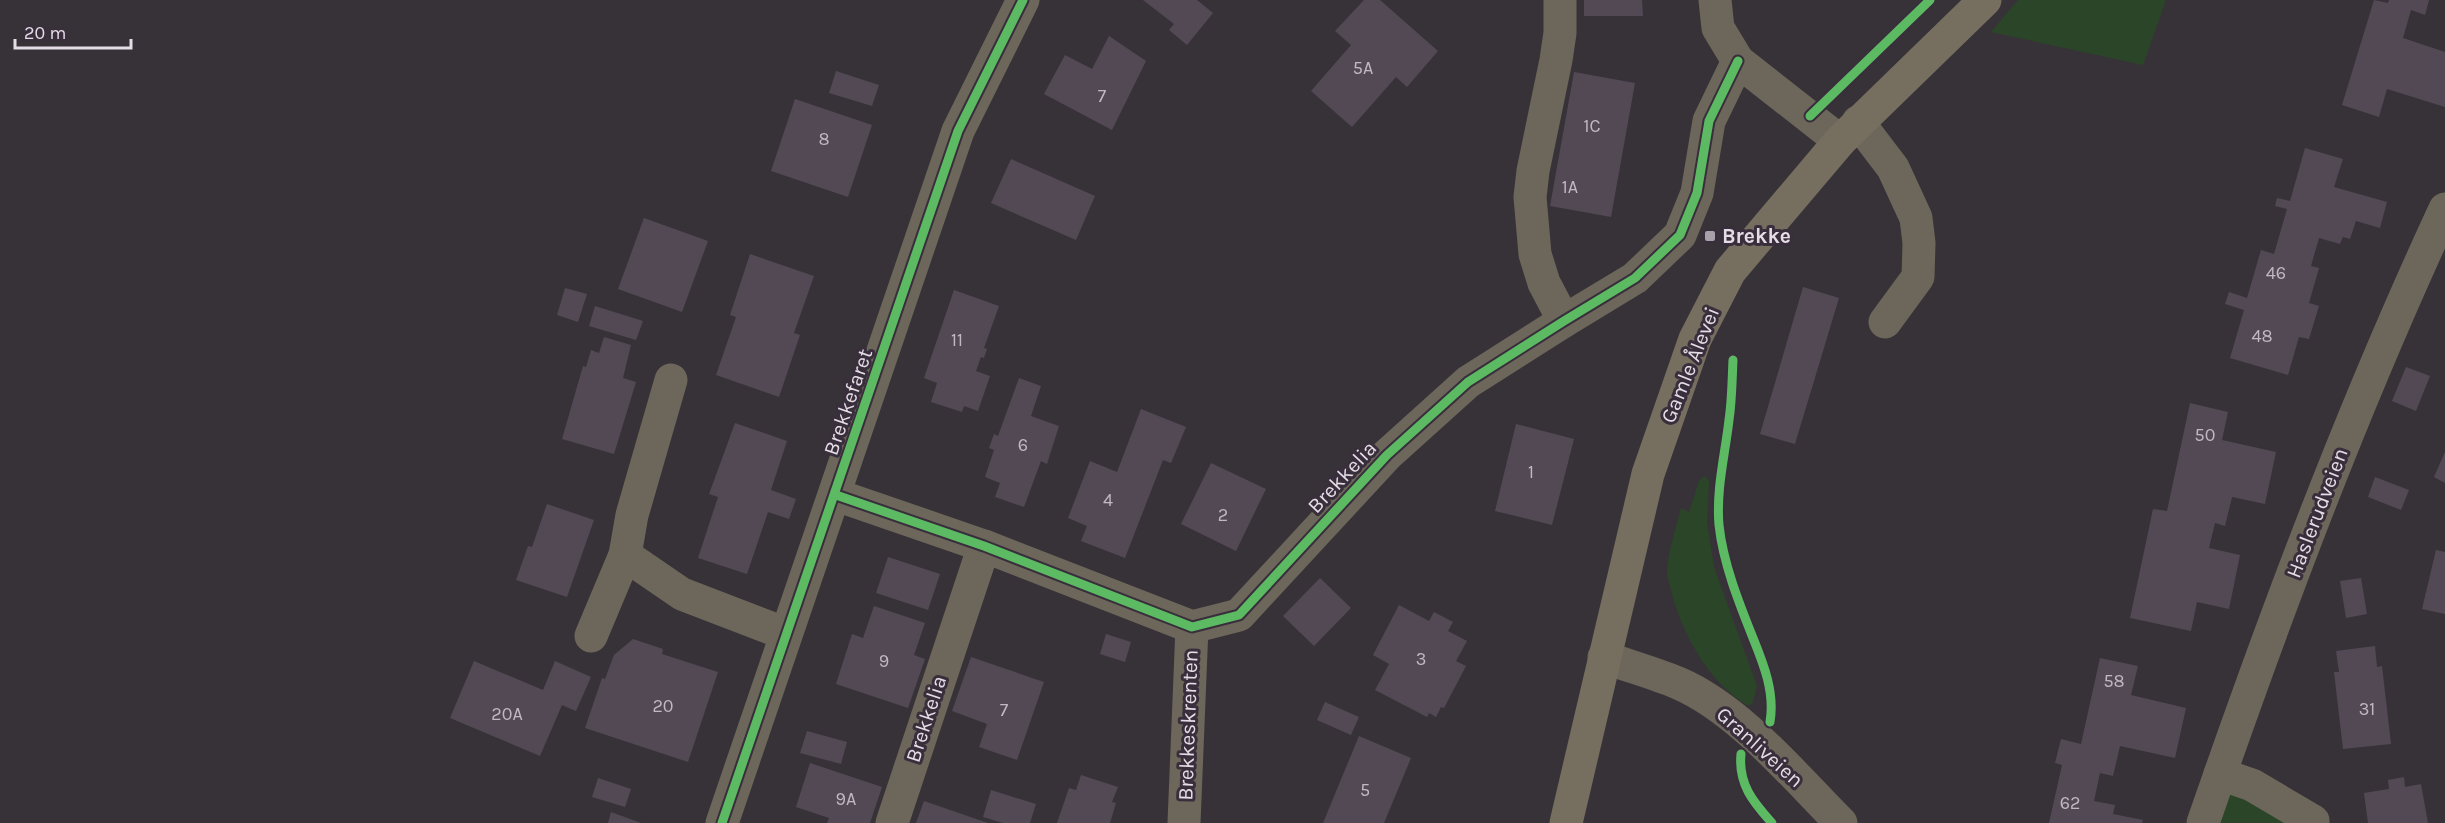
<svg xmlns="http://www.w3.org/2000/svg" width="2445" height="823" viewBox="0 0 2445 823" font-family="Karla,sans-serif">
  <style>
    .green { fill: #2b4528 }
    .building { fill: #524955 }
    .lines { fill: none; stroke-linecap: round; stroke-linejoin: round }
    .minor { stroke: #6c675a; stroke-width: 33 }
    .major { stroke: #766f60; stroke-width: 33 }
    .cycleway-casing { stroke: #392e3c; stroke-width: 13 }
    .cycleway { stroke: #5cba63; stroke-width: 9 }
    .poi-dot { fill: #a7a1a9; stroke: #392e3c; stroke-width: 2 }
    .labels { text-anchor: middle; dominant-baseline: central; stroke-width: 6; stroke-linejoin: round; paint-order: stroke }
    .number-label { font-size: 18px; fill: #c0b8c2 }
    .poi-label { font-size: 21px; font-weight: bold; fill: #e4dde6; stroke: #392e3c; text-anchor: start }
    .street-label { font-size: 21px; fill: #e4dde6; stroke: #392e3c }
  </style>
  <rect width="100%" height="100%" fill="#373238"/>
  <g class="green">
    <path d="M2018,0h148l-23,65 -152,-33z"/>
    <path d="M1703,477h4l2,6 -2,39 7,45 43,119 -4,16 -4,4c-39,-21 -68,-74 -78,-116 -1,-6 -4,-12 -4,-18 1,-21 9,-44 14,-64l8,4 10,-31z"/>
    <path d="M2237,789l55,34h-72l10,-29z"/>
  </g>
  <g class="building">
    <path d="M1143,0h54l16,13 -26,32 -18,-15 5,-6z"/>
    <path d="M1364,0h16l58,51 -31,36 -11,-10 -44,50 -41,-36 40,-46 -16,-14z"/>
    <path d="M1584,0h58l1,16h-59z"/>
    <path d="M2374,0l14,3 1,-3h40l-4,15 -14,-5 -8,28 42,14v55l-58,-18 -8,28 -37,-12z"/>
    <path d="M1109,36l37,25 -34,69 -68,-36 21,-39 27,14z"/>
    <path d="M836,71l43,14 -7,21 -43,-13z"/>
    <path d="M1574,72l61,11 -24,134 -61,-11z"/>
    <path d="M795,99l77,26 -24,72 -77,-26z"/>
    <path d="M2305,148l38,11 -9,28 53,15 -7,26 -24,-7 -6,18 -7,-2 -3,7 -21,-6 -8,28 8,2 -10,35 10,3 -10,33 -10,-2 -11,38 -58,-17 14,-48 -19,-6 4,-12 18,6 14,-48 13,4 13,-45 -12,-3 2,-8 13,3z"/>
    <path d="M1011,159l84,37 -19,44 -85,-37z"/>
    <path d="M644,218l64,23 -26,71 -64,-23z"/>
    <path d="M750,254l64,22 -20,57 6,2 -21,62 -63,-22 20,-58 -6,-2z"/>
    <path d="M1803,287l36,11 -44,146 -35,-10z"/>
    <path d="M565,288l22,6 -9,28 -21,-7z"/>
    <path d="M954,290l45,16 -15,42 3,1 -3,9 -3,-1 -5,14 14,5 -12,35 -14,-5 -2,6 -31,-10 6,-19 -13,-5z"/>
    <path d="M595,306l48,15 -7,19 -47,-14z"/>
    <path d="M604,337l27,8 -8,33 13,4 -22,72 -52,-15 21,-73 3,1 5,-17 8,3z"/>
    <path d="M2406,367l24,9 -14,35 -24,-10z"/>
    <path d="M1019,378l22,8 -10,30 28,10 -12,38 -6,-3 -17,46 -29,-10 5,-14 -15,-6 9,-27 -5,-2 5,-14 4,2z"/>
    <path d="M2190,403l38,9 -6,28 54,12 -11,52 -33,-7 -7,29 -10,-3 -6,25 31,7 -11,54 -32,-7 -6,29 -61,-13 23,-109 14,2z"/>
    <path d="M1141,409l45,18 -15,36 -8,-3 -38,98 -44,-17 6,-15 -19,-8 22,-57 27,11z"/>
    <path d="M735,423l52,18 -16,49 25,9 -7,20 -21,-7 -21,62 -49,-16 20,-61 -9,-3z"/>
    <path d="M1516,424l58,15 -22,86 -57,-14z"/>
    <path d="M2445,452v31l-11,-6z"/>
    <path d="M1211,463l55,26 -30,62 -55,-27z"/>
    <path d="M2375,477l34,13 -8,20 -33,-13z"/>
    <path d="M547,504l47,16 -27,77 -51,-17 12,-34 4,1z"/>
    <path d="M2436,550l9,2v62l-23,-5z"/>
    <path d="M888,557l52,17 -12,36 -52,-17z"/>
    <path d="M1320,578l31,30 -37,38 -31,-30z"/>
    <path d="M2361,578l6,36 -21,4 -6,-37z"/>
    <path d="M1399,605l30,16 5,-9 19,10 -5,9 19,10 -11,20 10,5 -22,42 -3,-1 -5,10 -7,-4 -2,4 -52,-27 14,-26 -16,-9z"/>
    <path d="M874,606l51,17 -11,32 11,4 -17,49 -72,-24 16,-50 11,4z"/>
    <path d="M1106,634l25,8 -6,20 -25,-8z"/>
    <path d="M633,639l30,10 -1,5 56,18 -30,90 -103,-34 17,-50 3,1 9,-24z"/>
    <path d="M2375,646l2,21 5,-1 9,78 -48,5 -9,-77h5l-3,-21z"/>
    <path d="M971,657l73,25 -27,78 -38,-13 8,-23 -35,-13z"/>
    <path d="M2100,658l38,8 -7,29 55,13 -11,50 -55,-12 -7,30 -13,-3 -6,28 21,4 -2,9 30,6 -1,3h-93l13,-58 -7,-2 6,-24 20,5z"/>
    <path d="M474,661l69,29 12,-29 36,16 -15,34 -14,-6 -22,51 -90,-38z"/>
    <path d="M1325,702l34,15 -8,18 -34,-15z"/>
    <path d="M807,731l40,11 -6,22 -41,-11z"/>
    <path d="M1359,736l52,22 -27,65h-61z"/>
    <path d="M810,763l72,24 -12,36h-43l2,-5 -33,-11z"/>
    <path d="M1081,775l37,12 -6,15 4,1 -6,20h-53l12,-35 7,2z"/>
    <path d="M2404,777l1,10 16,-3 7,39h-60l-4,-30 25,-4 -1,-9z"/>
    <path d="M598,778l33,11 -6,18 -33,-10z"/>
    <path d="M991,790l45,14 -6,19h-27l-20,-6z"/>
    <path d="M924,801l64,22h-72z"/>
    <path d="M611,812l30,11h-33z"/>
  </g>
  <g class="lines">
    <g class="minor">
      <path d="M1560,0v33l-4,27 -23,111 -3,26 5,57 9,29 20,38"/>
      <path d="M1715,0l3,28 20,33 102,80"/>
      <path d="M1858,122l35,46 23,50 3,25 -1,34 -33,45"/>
      <path d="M671,380l-39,135 -7,40 57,39 104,40"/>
      <path d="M836,495l148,51 208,81 47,-12 148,-160 81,-73 96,-61 71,-43 45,-43 17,-42 12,-72 29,-60"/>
      <path d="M591,636l34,-81"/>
      <path d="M1604,657c24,9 50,16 74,26 61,26 117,94 163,140"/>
      <path d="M2220,774l32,11 61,36v2"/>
      <path d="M722,823l236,-692 65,-131"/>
      <path d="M892,823l92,-277"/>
      <path d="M1184,823l8,-196"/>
      <path d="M2203,823c72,-208 149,-414 242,-614"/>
    </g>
    <path class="major" d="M1566,823l82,-349 47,-135 35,-68 110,-130 145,-141"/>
    <g class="cycleway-casing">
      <g id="cycleway">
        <path d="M1810,116l120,-116"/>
        <path d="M1733,360c-1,20 -1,40 -4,60 -4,35 -13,69 -10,105 4,38 20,78 34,113 11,27 22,55 17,84"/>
        <path d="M836,495l148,51 208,81 47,-12 148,-160 81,-73 96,-61 71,-43 45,-43 17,-42 12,-72 29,-60"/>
        <path d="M1741,754c-3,30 12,48 31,69"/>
        <path d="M722,823l236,-692 65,-131"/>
      </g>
    </g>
    <use href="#cycleway" class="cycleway"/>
  </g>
  <rect class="poi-dot" x="1704" y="230" width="12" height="12" rx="3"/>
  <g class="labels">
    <g class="number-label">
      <text x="1363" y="68">5A</text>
      <text x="1102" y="96">7</text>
      <text x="1592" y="126">1C</text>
      <text x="824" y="139">8</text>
      <text x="1570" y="187">1A</text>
      <text x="2276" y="273">46</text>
      <text x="2262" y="336">48</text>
      <text x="957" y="340">11</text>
      <text x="2205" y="435">50</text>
      <text x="1023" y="445">6</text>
      <text x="1531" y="472">1</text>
      <text x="1108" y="500">4</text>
      <text x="1223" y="515">2</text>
      <text x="1421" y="659">3</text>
      <text x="884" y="661">9</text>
      <text x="2114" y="681">58</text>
      <text x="663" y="706">20</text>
      <text x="2367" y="709">31</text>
      <text x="1004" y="710">7</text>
      <text x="507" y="714">20A</text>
      <text x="1365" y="790">5</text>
      <text x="846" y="799">9A</text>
      <text x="2070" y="803">62</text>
    </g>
    <g class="poi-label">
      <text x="1722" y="236">Brekke</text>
    </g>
    <g class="street-label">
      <text transform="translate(1690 365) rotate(-68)">Gamle Ålevei</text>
      <text transform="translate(848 402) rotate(-71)">Brekkefaret</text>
      <text transform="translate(1342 477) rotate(-47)">Brekkelia</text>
      <text transform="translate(2317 513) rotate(-69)">Haslerudveien</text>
      <text transform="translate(926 719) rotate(-72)">Brekkelia</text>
      <text transform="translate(1188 725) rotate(-88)">Brekkeskrenten</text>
      <text transform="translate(1760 747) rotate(42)">Granliveien</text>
    </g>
  </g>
  <path d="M15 39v9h116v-9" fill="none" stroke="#e4dde6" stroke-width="3"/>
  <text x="24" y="39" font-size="18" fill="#e4dde6" stroke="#392e3c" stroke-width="4.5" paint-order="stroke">20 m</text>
</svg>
